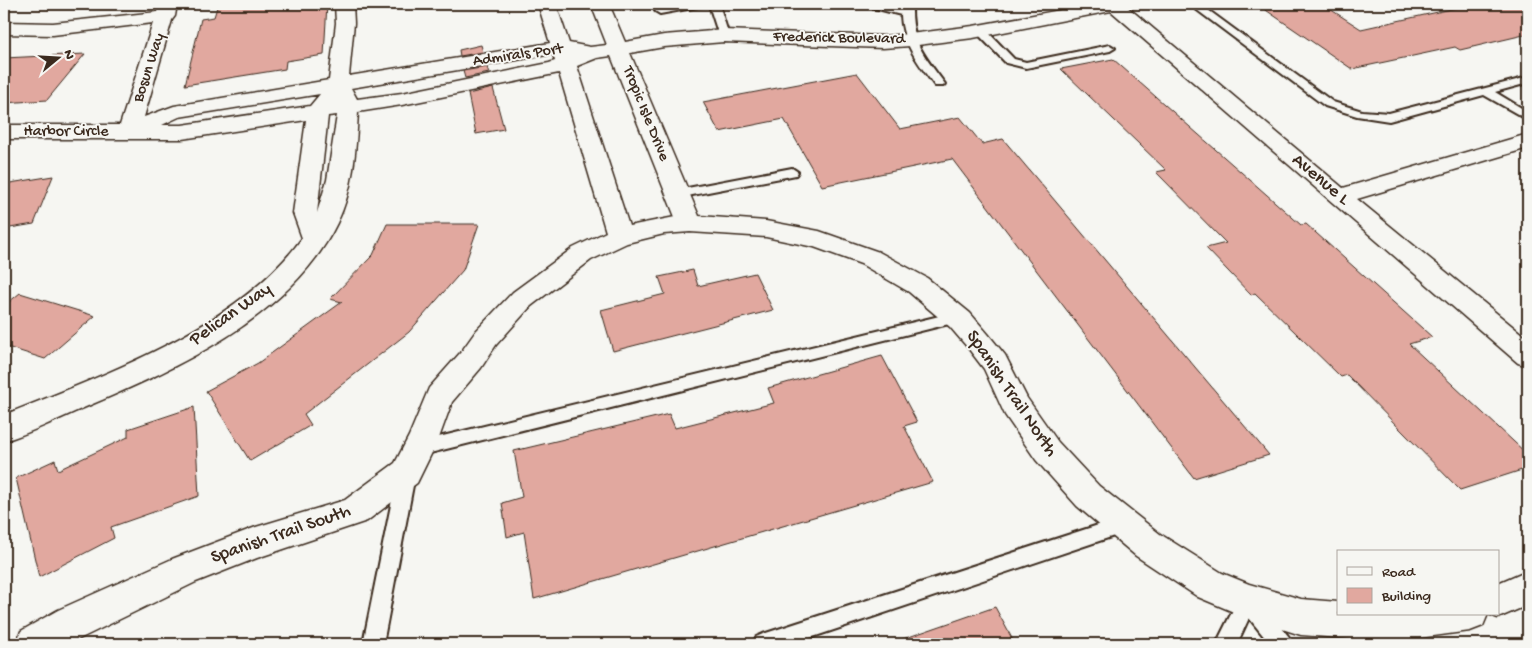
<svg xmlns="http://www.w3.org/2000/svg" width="1532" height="648" viewBox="0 0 1532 648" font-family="'Gochi Hand',sans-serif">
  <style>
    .building { fill: #e1a89f; stroke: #3b2a1e }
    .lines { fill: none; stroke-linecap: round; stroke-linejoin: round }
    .lane-casing { stroke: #3b2a1e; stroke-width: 4 }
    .street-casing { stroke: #3b2a1e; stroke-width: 3 }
    .lane { fill: #f6f6f2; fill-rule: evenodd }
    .street { fill: #f6f6f2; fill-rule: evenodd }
    .labels { text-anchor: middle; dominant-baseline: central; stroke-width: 4; stroke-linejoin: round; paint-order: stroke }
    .far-street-label { font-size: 16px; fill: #3b2a1e; stroke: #f6f6f2 }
    .street-label { font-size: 19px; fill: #3b2a1e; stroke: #f6f6f2 }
  </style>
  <rect width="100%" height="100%" fill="#f6f6f2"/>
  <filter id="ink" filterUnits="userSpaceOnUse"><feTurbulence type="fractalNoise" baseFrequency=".02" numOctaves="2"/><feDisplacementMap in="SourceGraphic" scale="10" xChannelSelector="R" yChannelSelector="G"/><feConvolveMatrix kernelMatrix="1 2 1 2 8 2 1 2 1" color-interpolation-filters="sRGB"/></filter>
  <g filter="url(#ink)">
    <g class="building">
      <path d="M218,4h109l-3,51 -38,6 -1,8 -100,16 16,-66 13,-2z"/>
      <path d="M1257,4h65l39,25 113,-25h54v30l-68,16 -5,-3 -103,22z"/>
      <path d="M481,45l2,7 -23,4 -1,-6z"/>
      <path d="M85,54l-38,46 -43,3v-45z"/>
      <path d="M1113,59l188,166 5,-1 126,113 -23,7 119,111v13l-68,22 -113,-115 -6,2 -86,-84 -4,2 -45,-47 20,-5 -70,-71 10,-2 -105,-101z"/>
      <path d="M487,67l2,6 -24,5 -2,-7z"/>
      <path d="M857,73l43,56 60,-12 22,27 21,-5 266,316 -75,23 -242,-319 -130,27 -38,-67 -65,13 -16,-30z"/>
      <path d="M493,88l11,41 -28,5 -8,-40z"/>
      <path d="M53,176l-19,48 -30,5v-45z"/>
      <path d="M387,224h92l-16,46 -54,62 -105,82 7,11 -61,36 -44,-70 52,-28 84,-61 -12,-3 43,-44z"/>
      <path d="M693,270l5,16 57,-13 18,37 -160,41 -12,-41 64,-16 -6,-17z"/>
      <path d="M20,293l75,23 -50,43 -41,-13v-40z"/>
      <path d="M882,356l35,66 -13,4 29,56 -399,117 -10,-67 -17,5 -5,-34 20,-6 -8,-46 155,-37 6,14 99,-25 -6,-15z"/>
      <path d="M194,407l5,89 -88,31 3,11 -75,39 -23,-99 39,-18 3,10 70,-33v-8z"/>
      <path d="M995,607l20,37h-114l-1,-4z"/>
    </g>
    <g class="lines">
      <g class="lane-casing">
        <g id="lane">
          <path d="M687,4h32l10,32 -1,2 -4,1 -5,-3 -10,-31 -49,9 -5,-3 5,-3z"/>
          <path d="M865,4h16l21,5v-5h10c-1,39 11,50 33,80l-2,2h-8c-16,-22 -33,-43 -34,-71l-35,-9z"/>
          <path d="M1189,4h11l133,98 29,9 27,2 139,-36v6l-33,9 33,20v8l-44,-25 -95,26 -32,-5 -32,-10z"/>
          <path d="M981,28l4,1 29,30 12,3 84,-17 5,3 -5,3 -84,17 -20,-5 -29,-30 -1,-2 1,-2z"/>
          <path d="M792,168l6,4 -2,3 -119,23 -6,-4 6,-4z"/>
          <path d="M956,312l5,1 2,4 -2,4 -543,135 -6,-2 -2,-5 2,-5 6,-2z"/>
          <path d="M406,468l6,2 3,5 -32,169h-20l34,-169 3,-5z"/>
          <path d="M1123,517l6,2 3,6 -3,6 -6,2 -331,111h-39l3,-7 7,-3z"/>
          <path d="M1248,592l7,2 34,43 3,7h-22l-21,-26 -12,26h-21l25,-50z"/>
        </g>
      </g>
      <g class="street-casing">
        <g id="street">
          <path d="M159,4h18l-2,12 -3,4 -28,97 30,-11 155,-26 7,-57 -1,-19h18l1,19 -5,53 201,-33 -12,-39h18l13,39 21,4 17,-2 -16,-41h18l16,38 39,-7 60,-5 159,6 27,-2 63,-8 120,-22h31l219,184 185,-54v14l-171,51 171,140v27l-10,-3 -407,-352 -138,27 -63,8 -27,2 -159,-6 -60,5 -34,6 69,163 67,5 53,10 60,21 48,26 43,35 18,21 17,21 22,43 31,44 41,44 61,48 62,39 27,11 52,15 37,3v12h150l-5,12 -13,5 -80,11 -89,-7 -53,-17 -50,-21 -62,-41 -59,-50 -41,-46 -31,-45 -21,-46 -16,-21 -18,-21 -41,-35 -48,-28 -47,-17 -48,-10 -76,-5 -26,2 -37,9 -36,17 -60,46 -35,39 -15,23 -29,34 -13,36 -22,45 -50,38 -110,37 -61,24 -127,62h-53l5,-13 37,-21 114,-51 84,-32 89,-27 50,-37 14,-27 20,-48 32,-36 15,-21 37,-39 60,-44 33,-16 -47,-159 -157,32 -44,7c-2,37 -4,77 -21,111 -46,95 -164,147 -256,186 -25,11 -51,24 -77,32v-26c99,-40 234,-87 298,-177l-9,-25 13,-93 -124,19h-178v-14h116l33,-102 -100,12 -49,-1v-12l49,1 104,-11zM553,54l2,7 -6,2 -147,30 -45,6 -6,-11zM611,56l64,161 -46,9 -52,-160 20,-8zM320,94l-10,12 -128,19h-20l17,-8zM337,115l-10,65 -10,33 11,-97z"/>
          <path d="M1528,570v35l-30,13 -10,-4h10v-31z"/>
        </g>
      </g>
      <use href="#lane" class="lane"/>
      <use href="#street" class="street"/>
    </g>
  </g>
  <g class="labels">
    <g class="far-street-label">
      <text transform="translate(839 39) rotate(1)">Frederick Boulevard</text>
      <text transform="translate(518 56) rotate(-8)">Admirals Port</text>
      <text transform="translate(150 68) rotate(-72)">Bosun Way</text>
      <text transform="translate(645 114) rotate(68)">Tropic Isle Drive</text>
      <text x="66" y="132">Harbor Circle</text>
    </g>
    <g class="street-label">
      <text transform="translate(1320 180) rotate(40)">Avenue L</text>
      <text transform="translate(231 315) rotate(-35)">Pelican Way</text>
      <text transform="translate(1011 394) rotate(56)">Spanish Trail North</text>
      <text transform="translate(281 535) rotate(-19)">Spanish Trail South</text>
    </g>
  </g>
  <rect width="1532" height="648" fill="none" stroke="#f6f6f2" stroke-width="20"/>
  <rect x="10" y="10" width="1512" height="628" fill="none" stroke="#3b2a1e" stroke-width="2" filter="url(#ink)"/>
  <rect x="1337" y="550" width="162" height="65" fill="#f6f6f2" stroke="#aba49d"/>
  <rect x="1347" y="567" width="25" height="8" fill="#f6f6f2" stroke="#aba49d"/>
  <text x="1382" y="576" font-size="15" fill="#3b2a1e">Road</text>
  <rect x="1347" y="588" width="25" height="15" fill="#e1a89f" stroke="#aba49d"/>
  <text x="1382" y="600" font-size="15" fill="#3b2a1e">Building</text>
  <g transform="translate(58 58) rotate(72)" stroke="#f6f6f2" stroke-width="4" paint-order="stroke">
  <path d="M0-4L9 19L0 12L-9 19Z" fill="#3b2a1e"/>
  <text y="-8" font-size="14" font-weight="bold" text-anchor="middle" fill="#3b2a1e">N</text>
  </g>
</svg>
